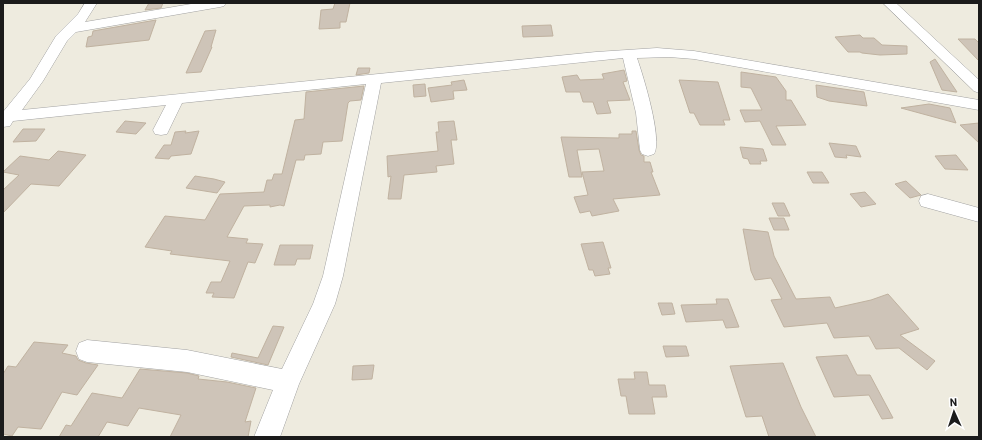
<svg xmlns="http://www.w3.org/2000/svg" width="982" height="440" viewBox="0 0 982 440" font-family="Barlow,sans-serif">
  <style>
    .building { fill: #cec4b8; stroke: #c0b2a0 }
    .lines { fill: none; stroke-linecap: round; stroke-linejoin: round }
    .minor-casing { stroke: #a2a2a2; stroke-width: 1 }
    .minor { fill: #fff; fill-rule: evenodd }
  </style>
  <rect width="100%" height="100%" fill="#eeebdf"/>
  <g class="building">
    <path d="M149,3h14l-2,5 -16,2z"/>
    <path d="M335,3h15l-4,19h-6v6l-21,1 2,-19 12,-1z"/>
    <path d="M156,20l-7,20 -63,7 2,-10 4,-1 1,-5z"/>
    <path d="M551,25l2,11 -30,1 -1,-11z"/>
    <path d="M216,30l-5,17h1l-11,25 -15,1 19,-42z"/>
    <path d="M860,35l3,3h11l8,7 25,1v8l-27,1 -18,-2 -2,-1h-12l-13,-15z"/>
    <path d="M958,39h17l4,4v18z"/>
    <path d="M935,59l22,33 -15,-2 -12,-28z"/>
    <path d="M358,68h12l-1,5 -13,2z"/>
    <path d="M624,70l3,11 -4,1 7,18 -23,1 4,12 -14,1 -4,-12h-10l-3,-10h-14l-4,-15 15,-2 3,5 24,-1 -2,-5z"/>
    <path d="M741,72l35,5 10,14v9h5l15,25 -30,1 10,19h-14l-12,-24 -15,1 -5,-12h22l-11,-22 -10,-1z"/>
    <path d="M464,80l3,10 -14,1 1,8 -23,3 -3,-14 24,-3 -1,-3z"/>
    <path d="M679,80l39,2 12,38h-7l2,5h-25l-6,-12h-4z"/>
    <path d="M425,84l1,12 -12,1 -1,-12z"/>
    <path d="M816,85l48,7 3,14 -38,-5 -12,-4z"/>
    <path d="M364,86l-3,14 -11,1 -2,2 -6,38 -19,1 -2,12 -16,1 -1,5h-8l-12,46 -4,-1 -10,2v-2l-26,1 -17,31 21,2 -2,4 17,1 -8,19 -7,-1 -14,36 -22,-1 2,-4h-8l5,-11h10l9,-21 -60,-7 2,-3 -27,-4 20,-31 40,4 15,-26 44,-2 3,-12h5l2,-6h8l13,-54 9,-1 2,-27z"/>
    <path d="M929,104l21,4 6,15 -55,-15z"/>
    <path d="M125,121l21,2 -10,11 -20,-2z"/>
    <path d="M454,121l3,19h-6l3,24 -18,2 1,6 -33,3 -3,24h-13l3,-23 -3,1 -1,-21 51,-5 -2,-19h3l-1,-10z"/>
    <path d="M979,123v20l-19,-18z"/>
    <path d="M23,129h22l-9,12 -23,1z"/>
    <path d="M186,131l-1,2 14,-2 -8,23 -20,2 -2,3 -14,-1 9,-13h7l4,-13z"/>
    <path d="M632,131h4l3,19 2,5 3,1v6h6l3,10h-2l9,23 -47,4 6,12 -27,5 -2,-5 -10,2 -6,-16 14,-2 -6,-23 22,-1 -5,-22 -22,1 5,27h-13l-8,-40 58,1v-4h13z"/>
    <path d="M829,143l27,3 5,11 -15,-2 1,3 -12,-1z"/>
    <path d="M740,147l23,2 4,12h-7l1,3h-11l-2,-5 -5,-1z"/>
    <path d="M58,151l28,4 -27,31 -28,-2 -28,29v-23l16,-15 -16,-3 17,-16 29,4z"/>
    <path d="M956,155l12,15 -23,-1 -10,-13z"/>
    <path d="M807,172h15l7,11h-16z"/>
    <path d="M195,176l19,3 11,3 -8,11 -31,-5z"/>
    <path d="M906,181l15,14 -11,3 -15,-14z"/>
    <path d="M865,192l11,12 -15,3 -11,-13z"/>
    <path d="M772,203h12l6,13h-12z"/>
    <path d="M769,218h15l5,12h-15z"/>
    <path d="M743,229l25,3 6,24 22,43 34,-2 5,11 36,-8 17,-6 31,35 -19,6 35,26 -8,9 -28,-22 -23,1 -7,-13 -35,2 -7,-15 -43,4 -13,-27 11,-1 -11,-21 -16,2 -4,-9z"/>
    <path d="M603,242l8,26h-3l2,6 -15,2 -2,-6h-4l-8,-26z"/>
    <path d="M280,245h33l-3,14h-13l-2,6h-21z"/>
    <path d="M716,299h12l11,28 -13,1 -3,-8 -37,2 -5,-17 36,-1z"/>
    <path d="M658,303h14l3,11 -13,1z"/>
    <path d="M273,326l11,1 -16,38 -37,-8 1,-4 26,5z"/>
    <path d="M34,342l34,3 -6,8 14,3 2,4 8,3 12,2 -21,30 -15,-3 -21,37 -23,-2 -6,9 -9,-2v-60l5,-8 8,1z"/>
    <path d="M663,346h23l3,10 -23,1z"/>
    <path d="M847,355l10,20h13l23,43 -11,1 -13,-24 -35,2 -18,-40z"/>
    <path d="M783,363l18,44 15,30h-47l-7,-21 -16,1 -16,-51z"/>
    <path d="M374,365l-2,14 -20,1 1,-14z"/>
    <path d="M140,369l47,4 12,3 -1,3 29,3 29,6 -11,34 6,-1 -3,16h-78l11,-22 -42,-7 -11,18 -21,-4 -9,15h-39l7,-12 5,1 21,-33 30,5z"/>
    <path d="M634,372h13l2,13h16l2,12h-15l3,17h-26l-3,-18h-5l-3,-17h17z"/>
  </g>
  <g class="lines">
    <g class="minor-casing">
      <g id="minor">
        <path d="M85,3h12l-12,19 112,-19h29l-2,3 -4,1 -144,25 -9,9 -24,40 -21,29 574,-58 61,-4 37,3 285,49v10l-285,-51 -25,-2 -32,1c6,17 26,82 17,96l-6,2 -6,-2 -2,-4 -4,-37 -13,-55 -242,25 -38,193 -8,28 -36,80 -19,53h-26l19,-47 -86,-18 -100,-10 -8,-3 -3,-8 3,-8 8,-3 100,10 95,19 31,-65 10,-28 43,-192 -184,19 -15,31 -6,1 -6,-1 -2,-4 13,-25 -153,16 -3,5 -7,1v-15l27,-33 26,-43 22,-22z"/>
        <path d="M883,3h13l83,77v13l-5,-2z"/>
        <path d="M928,194l51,14v14l-58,-16 -2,-5 2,-5z"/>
      </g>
    </g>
    <use href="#minor" class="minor"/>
  </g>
  <rect width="982" height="440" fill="none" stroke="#1b1b1b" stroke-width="8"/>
  <g transform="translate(954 412) rotate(357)" stroke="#ffffff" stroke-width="3" paint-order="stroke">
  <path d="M0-3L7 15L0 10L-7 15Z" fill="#1b1b1b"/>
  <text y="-6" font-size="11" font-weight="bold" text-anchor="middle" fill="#1b1b1b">N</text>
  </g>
</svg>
